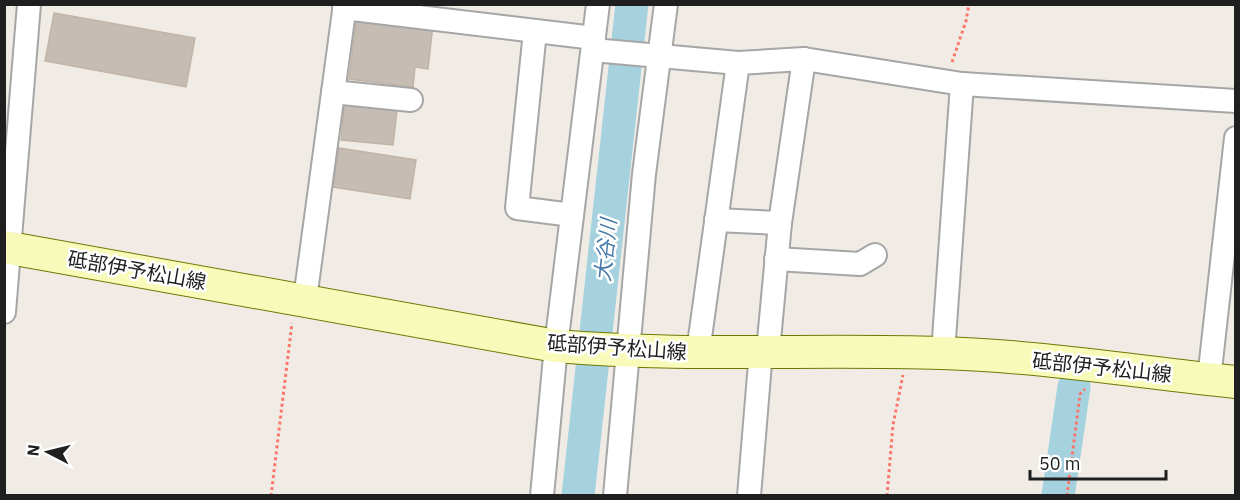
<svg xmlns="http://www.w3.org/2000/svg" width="1240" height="500" viewBox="0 0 1240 500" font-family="'IBM Plex Sans','Noto Sans JP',sans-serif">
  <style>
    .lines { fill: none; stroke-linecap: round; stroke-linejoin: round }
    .river { stroke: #a5d2de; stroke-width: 33 }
    .building { fill: #c5bcb4; stroke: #c2b3a7; stroke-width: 1.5 }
    .minor-casing { stroke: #a6a6a6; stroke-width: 26 }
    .secondary-casing { stroke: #6e7903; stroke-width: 34 }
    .path { stroke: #fc776b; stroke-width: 3; stroke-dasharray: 3 3; stroke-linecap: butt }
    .minor { stroke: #fff; stroke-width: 22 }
    .secondary { stroke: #f8fab9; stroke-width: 32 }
    .labels { text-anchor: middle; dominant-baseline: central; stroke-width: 5; stroke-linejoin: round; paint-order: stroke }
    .street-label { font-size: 20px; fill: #1f1f1f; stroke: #fff }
    .water-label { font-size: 21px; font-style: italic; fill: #477aa9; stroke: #fff }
  </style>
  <rect width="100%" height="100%" fill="#f0ece5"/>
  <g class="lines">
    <g class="river">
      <path d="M578,496l54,-492"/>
      <path d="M1058,496l16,-109"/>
    </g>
  </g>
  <g class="building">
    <path d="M54,13l141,25 -9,49 -141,-26z"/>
    <path d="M357,15l76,9 -5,45 -13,-2 -2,20 -64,-8z"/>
    <path d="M345,97l53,5 -5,43 -52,-5z"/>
    <path d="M339,148l77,12 -6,39 -77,-12z"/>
  </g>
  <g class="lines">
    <g class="minor-casing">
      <g id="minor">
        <path d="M344,8l250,30"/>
        <path d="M535,31l-18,177 55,7"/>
        <path d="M593,50l145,13 66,-4 158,25 274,17"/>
        <path d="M333,92l78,8"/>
        <path d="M716,220l64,3"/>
        <path d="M776,259l84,5 15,-9"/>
        <path d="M305,299l40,-295"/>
        <path d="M4,312l25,-308"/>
        <path d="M768,351l12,-128 24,-164"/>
        <path d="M698,352l40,-289"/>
        <path d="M943,353l19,-269"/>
        <path d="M1209,379l27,-241"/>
        <path d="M542,496l14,-150 42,-342"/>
        <path d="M615,496l29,-322 22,-170"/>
        <path d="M749,496l12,-145"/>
      </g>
    </g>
    <g class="secondary-casing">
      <path id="secondary" d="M4,247l552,99c128,11 257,3 386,7 98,3 196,19 294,29"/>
    </g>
    <g class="path">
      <path d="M952,62l14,-41 3,-17"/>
      <path d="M271,496l21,-173"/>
      <path d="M887,496l6,-71 10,-50"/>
      <path d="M1067,496l13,-102 5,-5"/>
    </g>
    <use href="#minor" class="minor"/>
    <use href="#secondary" class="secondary"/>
  </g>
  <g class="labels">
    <g class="street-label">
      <text transform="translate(137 270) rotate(10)">砥部伊予松山線</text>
      <text transform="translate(617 347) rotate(4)">砥部伊予松山線</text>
      <text transform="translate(1102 367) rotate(6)">砥部伊予松山線</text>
    </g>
    <g class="water-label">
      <text transform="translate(605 250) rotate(-84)">大谷川</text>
    </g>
  </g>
  <rect width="1240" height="500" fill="none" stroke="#1f1f1f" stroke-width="12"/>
  <g transform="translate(48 452) rotate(277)" stroke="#ffffff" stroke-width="4.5" paint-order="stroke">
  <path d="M0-4.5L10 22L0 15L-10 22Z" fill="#1f1f1f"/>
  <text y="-9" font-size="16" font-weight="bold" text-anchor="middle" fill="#1f1f1f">N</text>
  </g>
  <path d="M1030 470v9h136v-9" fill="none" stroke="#1f1f1f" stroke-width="3"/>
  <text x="1039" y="470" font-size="18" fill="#1f1f1f" stroke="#ffffff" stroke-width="4.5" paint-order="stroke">50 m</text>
</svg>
